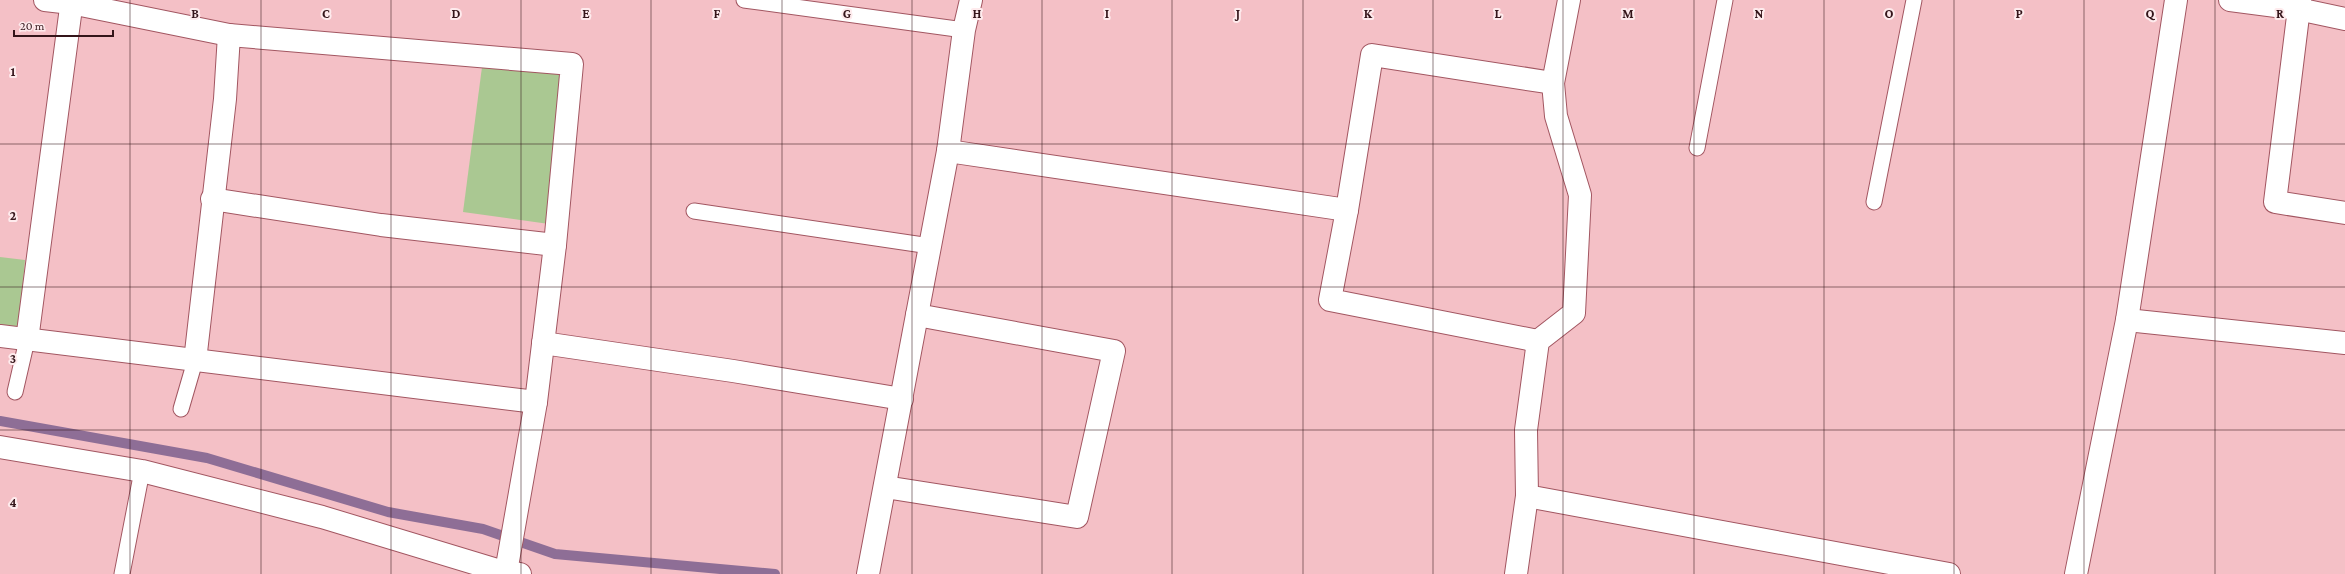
<svg xmlns="http://www.w3.org/2000/svg" width="2345" height="574" viewBox="0 0 2345 574" font-family="'Crimson Pro',serif">
  <style>
    .green { fill: #aac892 }
    .lines { fill: none; stroke-linecap: round; stroke-linejoin: round }
    .stream { stroke: #8e6e96; stroke-width: 10 }
    .service-casing { stroke: #a25661; stroke-width: 17 }
    .minor-casing { stroke: #a25661; stroke-width: 24 }
    .service { stroke: #fff; stroke-width: 15 }
    .minor { stroke: #fff; stroke-width: 22 }
    .grid { fill: none; stroke: #34151a; stroke-width: 1; stroke-opacity: 0.55 }
    .grid-label { font-size: 13px; text-anchor: middle; font-weight: bold; fill: #34151a; stroke: #feebed; stroke-width: 4; stroke-linejoin: round; paint-order: stroke }
  </style>
  <rect width="100%" height="100%" fill="#f4c0c6"/>
  <g class="green">
    <path d="M482,67l82,4 -15,153 -86,-12z"/>
    <path d="M0,257l25,3 -6,70 -19,-2z"/>
  </g>
  <g class="lines">
    <path class="stream" d="M0,421l207,37 181,54 95,17 72,25 220,20"/>
    <g class="service-casing">
      <g id="service">
        <path d="M744,0l220,30"/>
        <path d="M1697,148l28,-148"/>
        <path d="M1874,202l40,-202"/>
        <path d="M694,211l236,35"/>
        <path d="M15,392l12,-52"/>
        <path d="M181,409l14,-48"/>
        <path d="M122,574l20,-103"/>
      </g>
    </g>
    <g class="minor-casing">
      <g id="minor">
        <path d="M45,0l26,3 158,32 343,29 -17,181 -19,157 -30,170"/>
        <path d="M1569,0l-16,83 3,33 24,79 -6,118 -36,28 -12,89 1,66 422,78"/>
        <path d="M2230,0l68,9 47,10"/>
        <path d="M2300,0l-25,202 70,11"/>
        <path d="M948,151l399,59 25,-155 181,28"/>
        <path d="M212,199l169,26 174,20"/>
        <path d="M1347,210l-17,90 208,41"/>
        <path d="M2127,320l218,23"/>
        <path d="M0,336l536,66"/>
        <path d="M27,340l45,-340"/>
        <path d="M543,343l190,28 169,28"/>
        <path d="M195,361l30,-262 4,-64"/>
        <path d="M0,447l142,24 180,46 175,53 23,4"/>
        <path d="M885,487l192,30 37,-166 -197,-36"/>
        <path d="M868,574l80,-423 16,-121 7,-30"/>
        <path d="M1516,574l11,-78"/>
        <path d="M2076,574l51,-254 49,-320"/>
      </g>
    </g>
    <use href="#service" class="service"/>
    <use href="#minor" class="minor"/>
  </g>
  <path class="grid" d="M130,0v574M261,0v574M391,0v574M521,0v574M651,0v574M782,0v574M912,0v574M1042,0v574M1172,0v574M1303,0v574M1433,0v574M1563,0v574M1694,0v574M1824,0v574M1954,0v574M2084,0v574M2215,0v574M0,144h2345M0,287h2345M0,430h2345"/>
  <g class="grid-label">
    <text x="195" y="18">B</text>
    <text x="326" y="18">C</text>
    <text x="456" y="18">D</text>
    <text x="586" y="18">E</text>
    <text x="717" y="18">F</text>
    <text x="847" y="18">G</text>
    <text x="977" y="18">H</text>
    <text x="1107" y="18">I</text>
    <text x="1238" y="18">J</text>
    <text x="1368" y="18">K</text>
    <text x="1498" y="18">L</text>
    <text x="1628" y="18">M</text>
    <text x="1759" y="18">N</text>
    <text x="1889" y="18">O</text>
    <text x="2019" y="18">P</text>
    <text x="2150" y="18">Q</text>
    <text x="2280" y="18">R</text>
    <text x="13" y="76">1</text>
    <text x="13" y="220">2</text>
    <text x="13" y="363">3</text>
    <text x="13" y="507">4</text>
  </g>
  <path d="M14 30v6h99v-6" fill="none" stroke="#34151a" stroke-width="2"/>
  <text x="20" y="30" font-size="12" fill="#34151a" stroke="#feebed" stroke-width="3" paint-order="stroke">20 m</text>
</svg>
